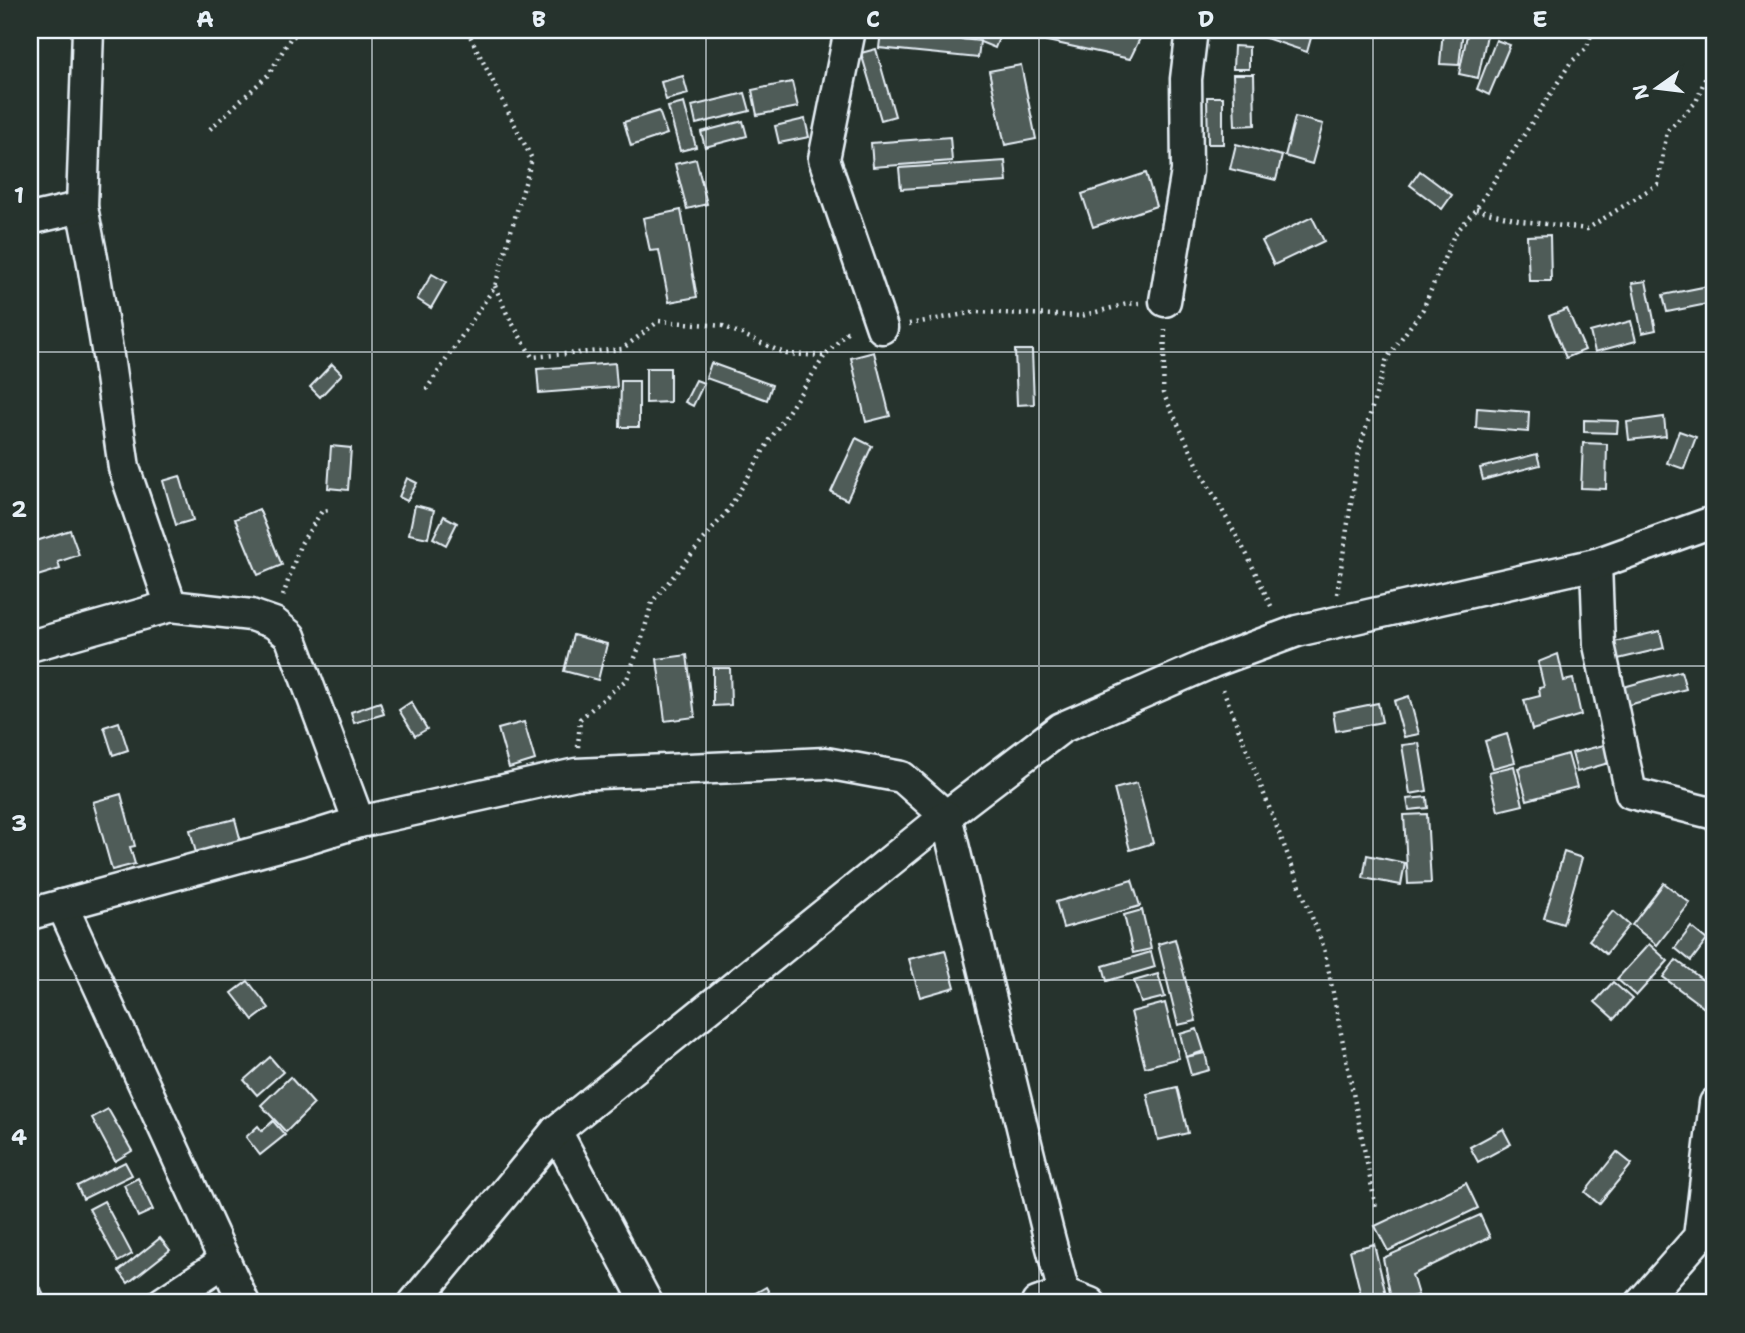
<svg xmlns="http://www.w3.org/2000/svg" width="1745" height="1333" viewBox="0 0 1745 1333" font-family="'Shantell Sans',sans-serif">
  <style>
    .building { fill: #505c59; stroke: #e8f1f8; stroke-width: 2 }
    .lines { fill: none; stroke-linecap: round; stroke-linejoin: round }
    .minor-casing { stroke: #e8f1f8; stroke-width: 35 }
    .path { stroke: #e8f1f8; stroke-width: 4.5; stroke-dasharray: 2 5; stroke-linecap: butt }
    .minor { stroke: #26332d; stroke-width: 30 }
    .grid { fill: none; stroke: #e8f1f8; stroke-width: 2; stroke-opacity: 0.55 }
    .neatline { fill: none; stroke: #e8f1f8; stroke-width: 2.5 }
    .grid-label { font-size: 23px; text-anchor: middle; font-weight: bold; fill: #e8f1f8 }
  </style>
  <rect width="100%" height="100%" fill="#26332d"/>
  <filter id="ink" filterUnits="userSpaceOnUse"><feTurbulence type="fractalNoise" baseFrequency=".0143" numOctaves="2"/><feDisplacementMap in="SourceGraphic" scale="14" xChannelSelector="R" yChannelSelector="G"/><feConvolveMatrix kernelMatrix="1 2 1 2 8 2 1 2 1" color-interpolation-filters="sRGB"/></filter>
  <g filter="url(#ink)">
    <g class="building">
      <path d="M951,30h51l-7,18z"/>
      <path d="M1016,30h128l-14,29 -115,-25z"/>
      <path d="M1242,30h45l24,8 -4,14z"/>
      <path d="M1443,30h20l-4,35 -19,-1z"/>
      <path d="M1468,30h20l-10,48 -19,-4z"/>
      <path d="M881,31l99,10 -2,17 -99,-10z"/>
      <path d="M1496,40l14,5 -21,50 -12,-6z"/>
      <path d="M1234,46l15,1v22h-16z"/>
      <path d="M876,49l19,67 -14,4 -20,-67z"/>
      <path d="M1021,65l15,74 -31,6 -16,-74z"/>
      <path d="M1233,74h21l1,51 -20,1z"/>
      <path d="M683,76l5,18 -22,6 -5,-18z"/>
      <path d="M792,82l6,25 -41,8 -5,-25z"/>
      <path d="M745,93l5,18 -54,13 -4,-18z"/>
      <path d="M1207,97h16v47h-15z"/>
      <path d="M684,103l12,44 -16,4 -12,-44z"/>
      <path d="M659,111l8,23 -36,12 -7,-24z"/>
      <path d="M1295,117l28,7 -11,40 -27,-8z"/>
      <path d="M805,119l4,18 -30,6 -4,-17z"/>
      <path d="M743,121l4,15 -42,11 -4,-15z"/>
      <path d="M950,137l2,24 -79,6 -2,-24z"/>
      <path d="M1236,144l46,12 -6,24 -46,-11z"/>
      <path d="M696,159l11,45 -20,5 -12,-45z"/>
      <path d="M1005,161l2,21 -106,7 -2,-21z"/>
      <path d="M1420,171l32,24 -10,14 -32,-24z"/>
      <path d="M1146,173l10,33 -63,21 -11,-33z"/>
      <path d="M681,210l16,87 -28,5 -10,-52 -9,1 -7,-33z"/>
      <path d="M1312,217l12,24 -50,24 -12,-24z"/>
      <path d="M1550,235l1,46h-22l-2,-45z"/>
      <path d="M432,274l14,8 -15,26 -14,-9z"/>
      <path d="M1646,281l10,49 -14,3 -10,-50z"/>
      <path d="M1708,286l4,17 -45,9 -4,-17z"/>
      <path d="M1567,309l18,41 -19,8 -17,-42z"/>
      <path d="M1631,321l5,20 -41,11 -5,-20z"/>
      <path d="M1015,350h17l2,54 -17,1z"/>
      <path d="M874,352l16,64 -24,6 -15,-64z"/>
      <path d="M615,363l2,24 -78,6 -2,-24z"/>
      <path d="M711,363l61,22 -5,15 -61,-22z"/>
      <path d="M332,364l10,10 -22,23 -10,-10z"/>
      <path d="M646,368h24v34l-24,1z"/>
      <path d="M696,380l8,3 -11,23 -8,-4z"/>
      <path d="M621,381h18v46h-19z"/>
      <path d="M1477,408l52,4 -1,20 -52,-4z"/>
      <path d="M1664,417l2,19 -37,4 -2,-18z"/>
      <path d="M1584,420l34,1 -1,12 -33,-1z"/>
      <path d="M1679,431l17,6 -12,32 -17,-6z"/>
      <path d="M856,438l16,8 -25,54 -16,-8z"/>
      <path d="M1583,443l24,1 -1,45 -25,-1z"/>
      <path d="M331,446l20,2 -3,42 -20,-2z"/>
      <path d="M1537,454l3,11 -57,15 -3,-12z"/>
      <path d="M180,476l13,44 -17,5 -13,-44z"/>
      <path d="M407,478l10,5 -10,18 -8,-4z"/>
      <path d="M415,505l19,5 -6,28 -19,-4z"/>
      <path d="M259,509l23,56 -24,10 -23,-56z"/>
      <path d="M444,516l13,7 -11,22 -13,-7z"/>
      <path d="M70,530l9,25 -21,7 2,7 -29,9 -1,-4v-31z"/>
      <path d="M1660,631l4,17 -50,12 -4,-17z"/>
      <path d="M573,635l34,9 -9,36 -34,-9z"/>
      <path d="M1558,654l6,27 9,-2 8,36 -49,15 -8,-30 16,-4 -1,-8 5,-1 -6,-25z"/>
      <path d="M687,655l8,62 -30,4 -8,-62z"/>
      <path d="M713,668h17l1,37 -18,1z"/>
      <path d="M1681,671l5,18 -61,17 -5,-18z"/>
      <path d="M1409,696l10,38 -15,3 -10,-36z"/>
      <path d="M380,702l4,12 -30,9 -3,-11z"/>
      <path d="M411,702l16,27 -12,7 -16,-26z"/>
      <path d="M1378,703l4,19 -46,9 -3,-19z"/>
      <path d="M119,722l9,28 -15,5 -9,-28z"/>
      <path d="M524,722l11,38 -26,8 -11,-39z"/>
      <path d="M1507,734l8,28 -22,6 -8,-27z"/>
      <path d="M1419,743l8,48 -17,3 -8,-49z"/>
      <path d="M1608,744l4,18 -35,10 -5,-19z"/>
      <path d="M1568,754l9,33 -50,13 -9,-32z"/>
      <path d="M1514,766l9,39 -25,6 -9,-39z"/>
      <path d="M1137,783l16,60 -23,7 -16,-61z"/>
      <path d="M121,794l14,52 -5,1 5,17 -23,6 -19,-68z"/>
      <path d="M1427,797l1,11 -19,2 -2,-11z"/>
      <path d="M1427,814l4,69 -23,1 -4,-69z"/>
      <path d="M235,819l6,23 -45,11 -6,-23z"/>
      <path d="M1564,852l18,6 -19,66 -19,-6z"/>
      <path d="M1367,855l38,8 -4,22 -38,-7z"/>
      <path d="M1132,880l8,26 -77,22 -7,-26z"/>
      <path d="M1664,883l26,20 -33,42 -25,-20z"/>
      <path d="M1142,910l9,39 -18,4 -9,-38z"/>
      <path d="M1613,911l16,14 -23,29 -17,-14z"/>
      <path d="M1691,927l16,13 -16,21 -16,-13z"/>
      <path d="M1175,939l21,82 -18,4 -20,-81z"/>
      <path d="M1649,944l19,17 -32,35 -19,-17z"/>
      <path d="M945,950l10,37 -35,10 -11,-38z"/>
      <path d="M1151,952l4,15 -48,14 -4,-15z"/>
      <path d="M1676,960l39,29v27l-52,-39z"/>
      <path d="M1158,974l7,23 -24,6 -7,-22z"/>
      <path d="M248,981l21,27 -16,12 -21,-27z"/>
      <path d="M1613,982l19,17 -18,20 -19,-17z"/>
      <path d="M1165,1003l14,55 -34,9 -14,-55z"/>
      <path d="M1197,1029l7,22 -18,6 -6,-23z"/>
      <path d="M1205,1053l4,17 -18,5 -5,-18z"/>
      <path d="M270,1057l13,15 -26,23 -13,-15z"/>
      <path d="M290,1077l24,27 -28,28 -25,-27z"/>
      <path d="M1177,1087l11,46 -30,7 -11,-46z"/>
      <path d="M108,1109l24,42 -17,10 -23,-43z"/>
      <path d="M273,1121l12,14 -25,20 -14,-18 12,-11 4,5z"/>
      <path d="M1503,1129l8,15 -33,18 -8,-15z"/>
      <path d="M1617,1152l15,12 -33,40 -14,-12z"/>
      <path d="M125,1162l7,13 -49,24 -6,-13z"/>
      <path d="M138,1178l15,32 -15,7 -14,-32z"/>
      <path d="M1466,1183l12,25 -90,43 -13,-25z"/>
      <path d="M104,1201l28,53 -14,8 -29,-53z"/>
      <path d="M1480,1215l10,22 -78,38 6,20 -14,4 1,4h-13l-9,-45z"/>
      <path d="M160,1238l10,12 -42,33 -9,-12z"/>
      <path d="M1374,1244l14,59h-25l-13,-53z"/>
      <path d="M766,1287l9,16h-37z"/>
      <path d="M41,1288l5,15h-16v-12z"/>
    </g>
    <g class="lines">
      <g class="minor-casing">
        <g id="minor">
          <path d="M88,30l-6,177 10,51 16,98 16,112 47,138"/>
          <path d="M850,30l-26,129 58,169"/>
          <path d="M30,219l52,-12"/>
          <path d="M1165,301l22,-130 -1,-92 6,-49"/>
          <path d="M1596,564l3,81 32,148 84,21"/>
          <path d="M30,646l141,-40 80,9 23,8 16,13 69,186"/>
          <path d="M62,905l182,398"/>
          <path d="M30,914l271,-74 58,-18 217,-48 250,-11 76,14 44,39 115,-88 152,-66 84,-31 299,-67 119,-43"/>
          <path d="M556,1131l91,172"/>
          <path d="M162,1303l63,-42"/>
          <path d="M414,1303l142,-172 390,-315 101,413 17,64"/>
          <path d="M1037,1303l27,-10 26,10"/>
          <path d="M1641,1303l58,-66 16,-134"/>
        </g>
      </g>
      <g class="path">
        <path d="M210,129l59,-55 22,-37 21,-7"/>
        <path d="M1476,209l46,12 65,8 71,-45 9,-53 29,-29 19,-48"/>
        <path d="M495,286l12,28 25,43 90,-8 37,-28 64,5 63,28 39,2 22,-24h4"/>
        <path d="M909,324l67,-12 105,4 46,-12 12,-1"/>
        <path d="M1165,329l-2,64 39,81 45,81 25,53"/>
        <path d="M426,390l69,-104 37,-127 -65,-129"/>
        <path d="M1337,594l22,-143 28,-93 36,-49 31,-74 22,-26 95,-147 15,-13 7,-19"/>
        <path d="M283,596l17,-51 22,-34 8,-1"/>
        <path d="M1223,689l101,259 52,260"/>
        <path d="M578,747l2,-28 47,-40 14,-37 11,-40 77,-93 42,-71 53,-81"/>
      </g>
      <use href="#minor" class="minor"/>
    </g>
  </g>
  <path class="grid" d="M372,30v1273M706,30v1273M1039,30v1273M1373,30v1273M30,352h1685M30,666h1685M30,980h1685"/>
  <rect width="1745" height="1333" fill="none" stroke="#26332d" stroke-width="77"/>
  <g transform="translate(1657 88) rotate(256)" stroke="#26332d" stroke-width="5" paint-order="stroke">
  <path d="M0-5L12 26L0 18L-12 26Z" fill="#e8f1f8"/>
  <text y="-10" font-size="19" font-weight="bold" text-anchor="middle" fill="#e8f1f8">N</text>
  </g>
  <rect x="38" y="38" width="1668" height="1256" class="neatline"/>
  <g class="grid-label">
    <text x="205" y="27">A</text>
    <text x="539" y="27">B</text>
    <text x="873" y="27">C</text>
    <text x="1206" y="27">D</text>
    <text x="1540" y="27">E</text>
    <text x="19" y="203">1</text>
    <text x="19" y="517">2</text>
    <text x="19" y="831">3</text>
    <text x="19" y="1145">4</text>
  </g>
</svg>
